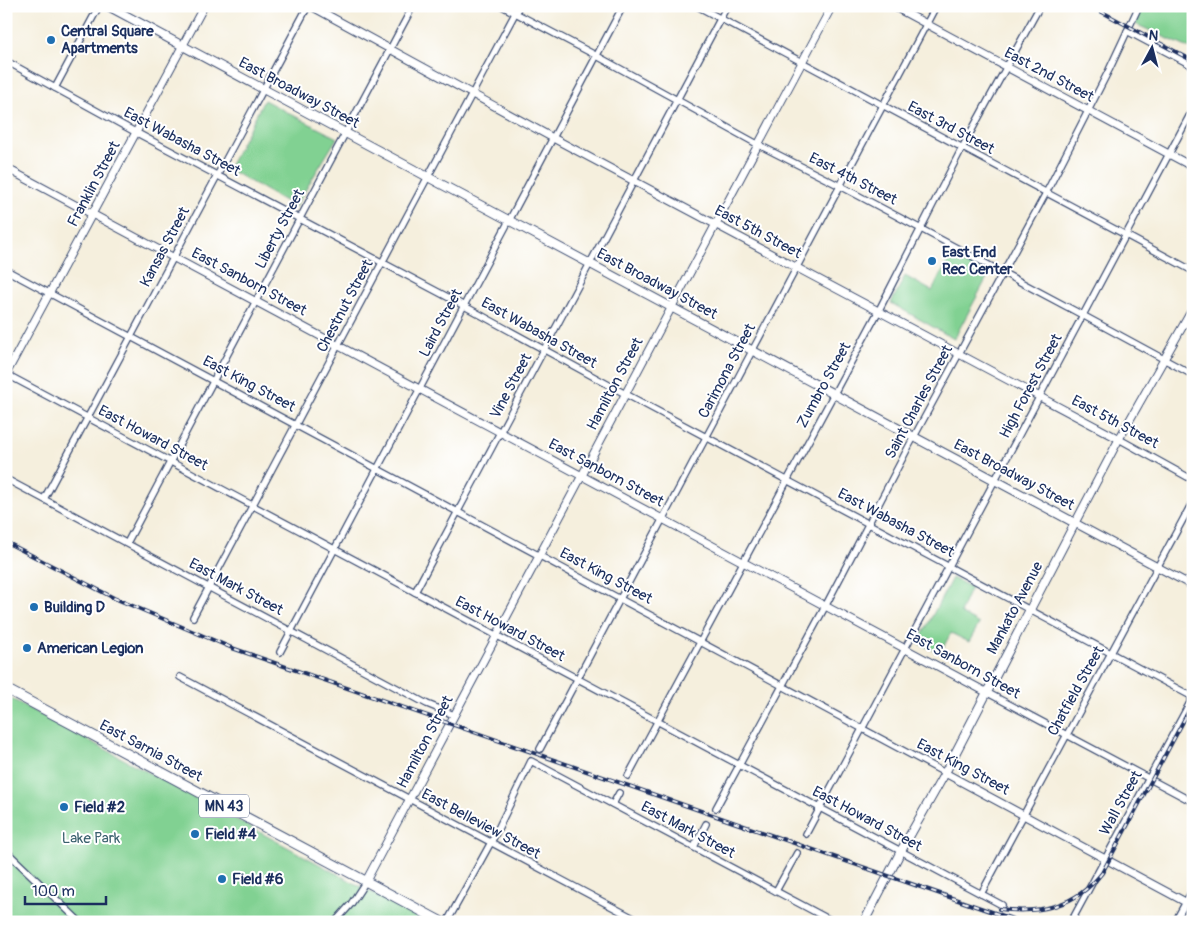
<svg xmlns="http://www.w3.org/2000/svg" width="1199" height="928" viewBox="0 0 1199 928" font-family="Pangolin,sans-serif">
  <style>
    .green { fill: #81d192; stroke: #4e8078 }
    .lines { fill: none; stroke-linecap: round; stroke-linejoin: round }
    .minor-casing { stroke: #3c4c71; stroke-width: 8 }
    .tertiary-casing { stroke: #3c4c71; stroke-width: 9 }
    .secondary-casing { stroke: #3c4c71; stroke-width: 10 }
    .primary-casing { stroke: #3c4c71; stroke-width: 11 }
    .minor { stroke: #fff; stroke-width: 5.5 }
    .tertiary { stroke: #fff; stroke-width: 7 }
    .secondary { stroke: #fff; stroke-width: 8 }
    .primary { stroke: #fff; stroke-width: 9 }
    .rail-casing { stroke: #1b2f5e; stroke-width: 4 }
    .rail { stroke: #fff; stroke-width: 2; stroke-dasharray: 5.5; stroke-linecap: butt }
    .poi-dot { fill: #1f6fb2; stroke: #fff; stroke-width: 2 }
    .labels { text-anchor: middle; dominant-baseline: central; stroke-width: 4; stroke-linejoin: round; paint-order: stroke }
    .shield { fill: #fff; stroke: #5f6d8e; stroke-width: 1 }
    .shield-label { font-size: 14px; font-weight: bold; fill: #1b2f5e }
    .poi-label { font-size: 15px; font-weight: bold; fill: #1b2f5e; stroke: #fff; text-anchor: start }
    .street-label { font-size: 15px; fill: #1b2f5e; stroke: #fff }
    .park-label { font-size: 15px; fill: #3a606e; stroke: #fff }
  </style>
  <rect width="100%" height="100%" fill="#fff"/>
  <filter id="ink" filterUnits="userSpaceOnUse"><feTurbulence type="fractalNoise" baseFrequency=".02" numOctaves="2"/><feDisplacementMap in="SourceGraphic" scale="10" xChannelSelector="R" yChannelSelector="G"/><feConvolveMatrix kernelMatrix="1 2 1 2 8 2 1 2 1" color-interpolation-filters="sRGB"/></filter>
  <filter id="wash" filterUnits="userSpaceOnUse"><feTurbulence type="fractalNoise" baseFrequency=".0096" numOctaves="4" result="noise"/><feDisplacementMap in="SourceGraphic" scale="20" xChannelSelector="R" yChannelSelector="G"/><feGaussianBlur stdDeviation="1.12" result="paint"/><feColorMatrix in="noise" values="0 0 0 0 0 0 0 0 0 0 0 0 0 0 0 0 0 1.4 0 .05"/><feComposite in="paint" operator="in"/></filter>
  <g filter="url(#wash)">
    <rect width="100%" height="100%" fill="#f5efdd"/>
    <g class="green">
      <path d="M1139,6h54v44l-62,-28z"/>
      <path d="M264,100l73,38 -42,69 -67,-38z"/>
      <path d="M952,254l37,20 -35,65 -63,-36 14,-27 27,15z"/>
      <path d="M952,578l19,9 -11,26 19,11 -10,18 -18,-9 -11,20 -22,-10z"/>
      <path d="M6,696l421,226h-421z"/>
    </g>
  </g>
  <g filter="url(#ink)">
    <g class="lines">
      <g class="minor-casing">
        <g id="minor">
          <path d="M502,6l95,50 162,89 87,44 229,122 118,64"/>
          <path d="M697,6l496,265"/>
          <path d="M1127,31l66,35"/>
          <path d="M6,61l131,72 320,169 161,88 575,307"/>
          <path d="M55,88l44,-82"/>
          <path d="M6,270l939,503"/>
          <path d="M6,374l996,531"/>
          <path d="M1119,439l74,41"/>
          <path d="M6,479l421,225 27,11"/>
          <path d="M44,499l264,-493"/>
          <path d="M127,543l286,-537"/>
          <path d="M415,592l312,-586"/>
          <path d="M193,617l326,-611"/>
          <path d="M280,652l343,-646"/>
          <path d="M180,677l459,244"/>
          <path d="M986,692l207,110"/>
          <path d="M540,749l396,-743"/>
          <path d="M628,776l250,-464 84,-164 78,-142"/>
          <path d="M613,804l6,-11"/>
          <path d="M716,808l110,-203 83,-159 137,-253 63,-123 30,-64"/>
          <path d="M806,834l387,-725"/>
          <path d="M694,847l12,-23"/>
          <path d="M6,851l74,71"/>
          <path d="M776,891l21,-38"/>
          <path d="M981,894l212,-393"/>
          <path d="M335,922l16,-18 15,-23"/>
          <path d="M447,922l48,-87 36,-74 303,161"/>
          <path d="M968,922l2,-3"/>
          <path d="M1071,922l122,-225"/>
          <path d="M1175,922l18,-33"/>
        </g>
      </g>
      <g class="tertiary-casing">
        <g id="tertiary">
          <path d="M311,6l242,132 566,301"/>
          <path d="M893,6l300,161"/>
          <path d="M6,168c326,175 654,347 980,524"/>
          <path d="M1193,308l-74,131 -44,84 118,63"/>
          <path d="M6,374l198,-368"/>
          <path d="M945,773l248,133"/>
          <path d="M366,881l466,-875"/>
        </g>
      </g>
      <g class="secondary-casing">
        <path id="secondary" d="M108,6l967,517 -130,250 -44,78 -37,71"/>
      </g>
      <g class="primary-casing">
        <path id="primary" d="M6,689l436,233"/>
      </g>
      <use href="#minor" class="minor"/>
      <use href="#tertiary" class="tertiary"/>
      <use href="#secondary" class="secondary"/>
      <use href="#primary" class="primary"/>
      <g class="rail-casing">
        <g id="rail">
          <path d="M1091,6l102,55"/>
          <path d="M6,542l108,56 118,50 789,274"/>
          <path d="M999,909c41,5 76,-2 103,-36l91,-170"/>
        </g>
      </g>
      <use href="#rail" class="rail"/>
    </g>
  </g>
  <g class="poi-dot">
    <circle cx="51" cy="40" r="5"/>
    <circle cx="932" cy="261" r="5"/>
    <circle cx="34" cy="607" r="5"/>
    <circle cx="27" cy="648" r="5"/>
    <circle cx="64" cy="807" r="5"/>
    <circle cx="195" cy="834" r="5"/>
    <circle cx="222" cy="879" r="5"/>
  </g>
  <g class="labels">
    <rect class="shield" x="199" y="794.5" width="50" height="23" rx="4"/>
    <g class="shield-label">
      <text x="224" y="806">MN 43</text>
    </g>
    <g class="poi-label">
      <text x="61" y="31">Central Square<tspan x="61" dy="17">Apartments</tspan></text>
      <text x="942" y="252">East End<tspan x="942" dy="17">Rec Center</tspan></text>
      <text x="44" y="607">Building D</text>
      <text x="37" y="648">American Legion</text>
      <text x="74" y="807">Field #2</text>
      <text x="205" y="834">Field #4</text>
      <text x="232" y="879">Field #6</text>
    </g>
    <g class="street-label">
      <text transform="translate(1049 75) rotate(28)">East 2nd Street</text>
      <text transform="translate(299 93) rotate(28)">East Broadway Street</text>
      <text transform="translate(951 128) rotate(28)">East 3rd Street</text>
      <text transform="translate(182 142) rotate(28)">East Wabasha Street</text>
      <text transform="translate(853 179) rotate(27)">East 4th Street</text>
      <text transform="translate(94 184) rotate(-62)">Franklin Street</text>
      <text transform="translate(280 229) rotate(-62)">Liberty Street</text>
      <text transform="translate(758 232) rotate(28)">East 5th Street</text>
      <text transform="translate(165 247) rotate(-62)">Kansas Street</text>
      <text transform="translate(249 282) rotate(28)">East Sanborn Street</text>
      <text transform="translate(657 284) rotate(28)">East Broadway Street</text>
      <text transform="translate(345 306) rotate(-62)">Chestnut Street</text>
      <text transform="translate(441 323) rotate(-62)">Laird Street</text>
      <text transform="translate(539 333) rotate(29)">East Wabasha Street</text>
      <text transform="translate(727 371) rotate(-62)">Carimona Street</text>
      <text transform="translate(249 384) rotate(28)">East King Street</text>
      <text transform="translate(615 384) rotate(-62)">Hamilton Street</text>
      <text transform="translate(824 385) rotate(-61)">Zumbro Street</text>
      <text transform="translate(511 386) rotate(-62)">Vine Street</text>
      <text transform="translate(1031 386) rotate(-62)">High Forest Street</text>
      <text transform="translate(919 402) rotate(-62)">Saint Charles Street</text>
      <text transform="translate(1115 422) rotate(28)">East 5th Street</text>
      <text transform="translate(153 438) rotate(28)">East Howard Street</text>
      <text transform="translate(606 473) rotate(28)">East Sanborn Street</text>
      <text transform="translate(1014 475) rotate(28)">East Broadway Street</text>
      <text transform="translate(896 523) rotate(28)">East Wabasha Street</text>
      <text transform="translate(606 576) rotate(28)">East King Street</text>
      <text transform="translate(236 587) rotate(28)">East Mark Street</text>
      <text transform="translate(1015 608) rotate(-62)">Mankato Avenue</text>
      <text transform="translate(510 629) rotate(28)">East Howard Street</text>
      <text transform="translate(963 664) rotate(29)">East Sanborn Street</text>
      <text transform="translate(1076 691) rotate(-61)">Chatfield Street</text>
      <text transform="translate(425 742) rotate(-62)">Hamilton Street</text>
      <text transform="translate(151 751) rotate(28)">East Sarnia Street</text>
      <text transform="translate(963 767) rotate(28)">East King Street</text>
      <text transform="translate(1121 803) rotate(-61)">Wall Street</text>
      <text transform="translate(867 819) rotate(28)">East Howard Street</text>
      <text transform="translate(481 824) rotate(28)">East Belleview Street</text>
      <text transform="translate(688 830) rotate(28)">East Mark Street</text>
    </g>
    <g class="park-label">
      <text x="91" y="838">Lake Park</text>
    </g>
  </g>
  <rect width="1199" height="928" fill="none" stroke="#fff" stroke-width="25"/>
  <g transform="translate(1152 48) rotate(7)" stroke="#ffffff" stroke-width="4" paint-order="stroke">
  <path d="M0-4L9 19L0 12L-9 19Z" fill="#1b2f5e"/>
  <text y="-8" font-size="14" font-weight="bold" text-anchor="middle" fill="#1b2f5e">N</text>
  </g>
  <path d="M25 896v8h81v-8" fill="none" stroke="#1b2f5e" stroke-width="2.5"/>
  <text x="32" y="896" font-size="15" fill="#1b2f5e" stroke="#ffffff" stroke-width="4" paint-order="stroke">100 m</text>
</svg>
